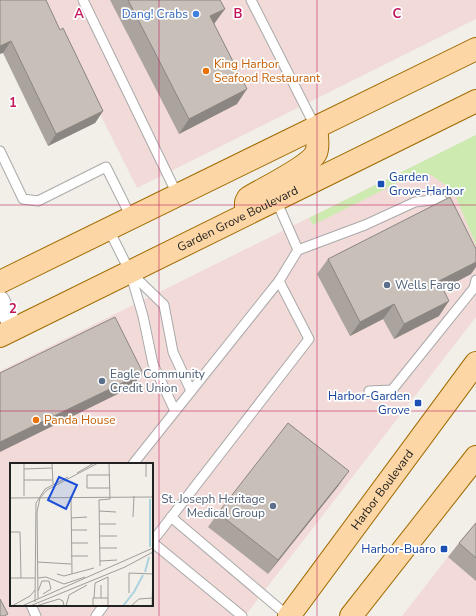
<svg xmlns="http://www.w3.org/2000/svg" width="476" height="616" viewBox="0 0 476 616" font-family="'Nunito Sans',sans-serif">
  <style>
    .commercial { fill: #f2dad9; fill-rule: evenodd }
    .grass { fill: #cdebb0 }
    .lines { fill: none; stroke-linecap: round; stroke-linejoin: round }
    .service-casing { stroke: #a9a9a9; stroke-width: 11 }
    .minor-casing { stroke: #a9a9a9; stroke-width: 20 }
    .primary-casing { stroke: #a06b00; stroke-width: 24 }
    .service { stroke: #fff; stroke-width: 9 }
    .minor { stroke: #fff; stroke-width: 18 }
    .primary { stroke: #fcd6a4; stroke-width: 22 }
    .wall { fill: #aba49e }
    .shaded-wall { fill: #8b8681 }
    .building { fill: #c7bfb8; stroke: #8b8681 }
    .grid { fill: none; stroke: #c2185b; stroke-width: 1; stroke-opacity: 0.55 }
    .shop-dot { fill: #3f7fe0; stroke: #fff; stroke-width: 1.5 }
    .food-dot { fill: #e8710a; stroke: #fff; stroke-width: 1.5 }
    .transit-dot { fill: #1a4fb4; stroke: #fff; stroke-width: 1.5 }
    .service-dot { fill: #5c6f8a; stroke: #fff; stroke-width: 1.5 }
    .labels { text-anchor: middle; dominant-baseline: central; stroke-width: 3.5; stroke-linejoin: round; paint-order: stroke }
    .shop-label { font-size: 12px; fill: #366cbe; stroke: #fff; text-anchor: end }
    .food-label { font-size: 12px; fill: #c56008; stroke: #fff; text-anchor: start }
    .transit-label { font-size: 12px; fill: #164399; stroke: #fff; text-anchor: end }
    .street-label { font-size: 12px; fill: #222; stroke: #fff }
    .service-label { font-size: 12px; fill: #4e5e75; stroke: #fff; text-anchor: start }
    .inset-river { fill: none; stroke: #aad3df; stroke-width: 2 }
    .inset-road { fill: none; stroke: #9f9d99; stroke-width: 1 }
    .view { fill: #1d4ed8; fill-opacity: 0.15; stroke: #1d4ed8; stroke-width: 2 }
    .inset-edge { fill: none; stroke: #222; stroke-width: 2 }
    .grid-label { font-size: 13px; text-anchor: middle; font-weight: bold; fill: #c2185b; stroke: #fff; stroke-width: 3.5; stroke-linejoin: round; paint-order: stroke }
  </style>
  <rect width="100%" height="100%" fill="#f2efe9"/>
  <g class="commercial">
    <path d="M43,0h433v19l-339,169z"/>
    <path d="M476,135v182l-231,299h-245v-245zM11,464h141v141h-141z"/>
    <path d="M476,521v95h-74z"/>
  </g>
  <path class="grass" d="M476,135v110l-23,-55 -22,-15h-18l-100,50 -4,-7z"/>
  <g class="lines">
    <g class="service-casing">
      <g id="service">
        <path d="M83,0l94,194"/>
        <path d="M251,0l65,128"/>
        <path d="M0,151l23,48 15,2 68,-34 25,50"/>
        <path d="M276,200l22,50 -19,31"/>
        <path d="M108,228l22,44 13,44 10,48 22,47"/>
        <path d="M298,250l67,-25 50,-23 26,-3 9,10"/>
        <path d="M131,273l33,32 9,47 18,39"/>
        <path d="M369,391l23,-1 82,-102 2,-8"/>
        <path d="M133,464l146,-183 30,58 -157,203 90,74"/>
        <path d="M171,517l117,99"/>
        <path d="M31,605l5,11"/>
        <path d="M96,616l8,-11"/>
      </g>
    </g>
    <g class="minor-casing">
      <path id="minor" d="M0,300l14,29"/>
    </g>
    <g class="primary-casing">
      <g id="primary">
        <path d="M246,211v-9l2,-4c14,-9 61,-31 68,-45 3,-7 1,-18 0,-25"/>
        <path d="M0,282l476,-233"/>
        <path id="s1" d="M0,336l476,-235"/>
        <path id="s2" d="M289,616l187,-253"/>
        <path d="M351,616l125,-159"/>
      </g>
    </g>
    <use href="#service" class="service"/>
    <use href="#minor" class="minor"/>
    <use href="#primary" class="primary"/>
  </g>
  <g class="wall">
    <path d="M0,0l60,30 43,81 -8,12 -47,23 -45,-93z"/>
    <path d="M110,0h110l-6,24 23,80 -58,30z"/>
    <path d="M328,259l143,15 -28,15 -4,27 -45,23 -11,-20 -33,17 -33,-62z"/>
    <path d="M339,485l-71,89 -60,-47 10,-14z"/>
    <path d="M476,523v58l-28,-24 11,-14z"/>
  </g>
  <g class="shaded-wall">
    <path d="M225,9l-11,15 -4,-8z"/>
    <path d="M11,41l-8,12 -3,1v-8z"/>
    <path d="M247,89l-10,15 -58,30 10,-15z"/>
    <path d="M103,111l-8,12 -47,23 8,-12z"/>
    <path d="M476,262v5l-5,7 -42,22 10,-15z"/>
    <path d="M449,301l-10,15 -45,23 10,-15z"/>
    <path d="M394,304l-11,15 -33,17 10,-14z"/>
    <path d="M143,373l-11,14 -132,65v-10z"/>
    <path d="M349,471l-10,14 -71,89 10,-14z"/>
  </g>
  <g class="building">
    <path d="M0,0h46l14,30 3,-2 40,83 -47,23 -45,-93 -11,5z"/>
    <path d="M128,0h92l5,9 -15,7 37,73 -58,30z"/>
    <path d="M450,197l26,52v13l-37,19 10,20 -45,23 -10,-20 -34,18 -32,-63z"/>
    <path d="M115,317l28,56 -143,69v-69z"/>
    <path d="M288,423l61,48 -71,89 -60,-47z"/>
    <path d="M476,523v35l-17,-15z"/>
    <path d="M0,599l8,15 -4,2h-4z"/>
  </g>
  <path class="grid" d="M159,0v616M317,0v616M0,205h476M0,411h476"/>
  <circle class="shop-dot" cx="196" cy="14" r="4"/>
  <g class="food-dot">
    <circle cx="206" cy="71" r="4"/>
    <circle cx="36" cy="420" r="4"/>
  </g>
  <g class="transit-dot">
    <rect x="377" y="180" width="8" height="8" rx="2"/>
    <rect x="414" y="399" width="8" height="8" rx="2"/>
    <rect x="440" y="545" width="8" height="8" rx="2"/>
  </g>
  <g class="service-dot">
    <circle cx="387" cy="285" r="4"/>
    <circle cx="102" cy="381" r="4"/>
    <circle cx="273" cy="506" r="4"/>
  </g>
  <g class="labels">
    <g class="shop-label">
      <text x="188" y="14">Dang! Crabs</text>
    </g>
    <g class="food-label">
      <text x="214" y="64">King Harbor<tspan x="214" dy="14">Seafood Restaurant</tspan></text>
      <text x="44" y="420">Panda House</text>
    </g>
    <g class="transit-label">
      <text x="389" y="177" text-anchor="start">Garden<tspan x="389" dy="14">Grove-Harbor</tspan></text>
      <text x="410" y="396">Harbor-Garden<tspan x="410" dy="14">Grove</tspan></text>
      <text x="436" y="549">Harbor-Buaro</text>
    </g>
    <g class="street-label">
      <text stroke="none"><textPath href="#s1" startOffset="265">Garden Grove Boulevard</textPath></text>
      <text stroke="none"><textPath href="#s2" startOffset="157">Harbor Boulevard</textPath></text>
    </g>
    <g class="service-label">
      <text x="395" y="285">Wells Fargo</text>
      <text x="110" y="374">Eagle Community<tspan x="110" dy="14">Credit Union</tspan></text>
      <text x="265" y="499" text-anchor="end">St. Joseph Heritage<tspan x="265" dy="14">Medical Group</tspan></text>
    </g>
  </g>
  <g transform="translate(10 463)">
    <rect width="143" height="143" fill="#f2efe9"/>
    <path class="inset-river" d="M140,36v48M135,109l4,-15M113,143l11,-14 9,-17"/>
    <path class="inset-road" d="M42,0l1,21M14,6l28,-1M67,10l17,-10M100,12h-23v13h23M136,14v-14M14,17h28M14,33v-33M61,33l1,78M0,35l143,-1M89,48l17,1M123,54l1,-21M61,55l16,-1M90,61h16M61,67h16M0,69h10l1,46M90,73h17M61,80h17M90,85h17M61,93h17M90,98l17,-1M27,99l34,2M90,103l-1,-66 11,-1 -1,-36M47,111l7,2 30,-8M0,115h25M28,115l8,-1 18,7 21,-7M91,122v13M28,128l4,-10h7l2,8 -8,5M119,130v-20l24,1M84,135l1,-15 13,-6v29M28,136l-1,-87 3,-14 7,-8 51,-27M25,139l1,-99 9,-14 23,-12M2,143l18,-10 5,-6M12,143l131,-58M20,143l95,-39 28,-15M26,143l23,-7 4,2 1,5M56,143l3,-11 18,-10M83,143v-8h15M121,143l8,-7 14,-1M142,143l1,-35"/>
    <path class="view" d="M49,14l18,8 -11,24 -18,-9z"/>
    <rect width="143" height="143" class="inset-edge"/>
  </g>
  <g class="grid-label">
    <text x="79" y="18">A</text>
    <text x="238" y="18">B</text>
    <text x="397" y="18">C</text>
    <text x="13" y="107">1</text>
    <text x="13" y="313">2</text>
  </g>
</svg>
